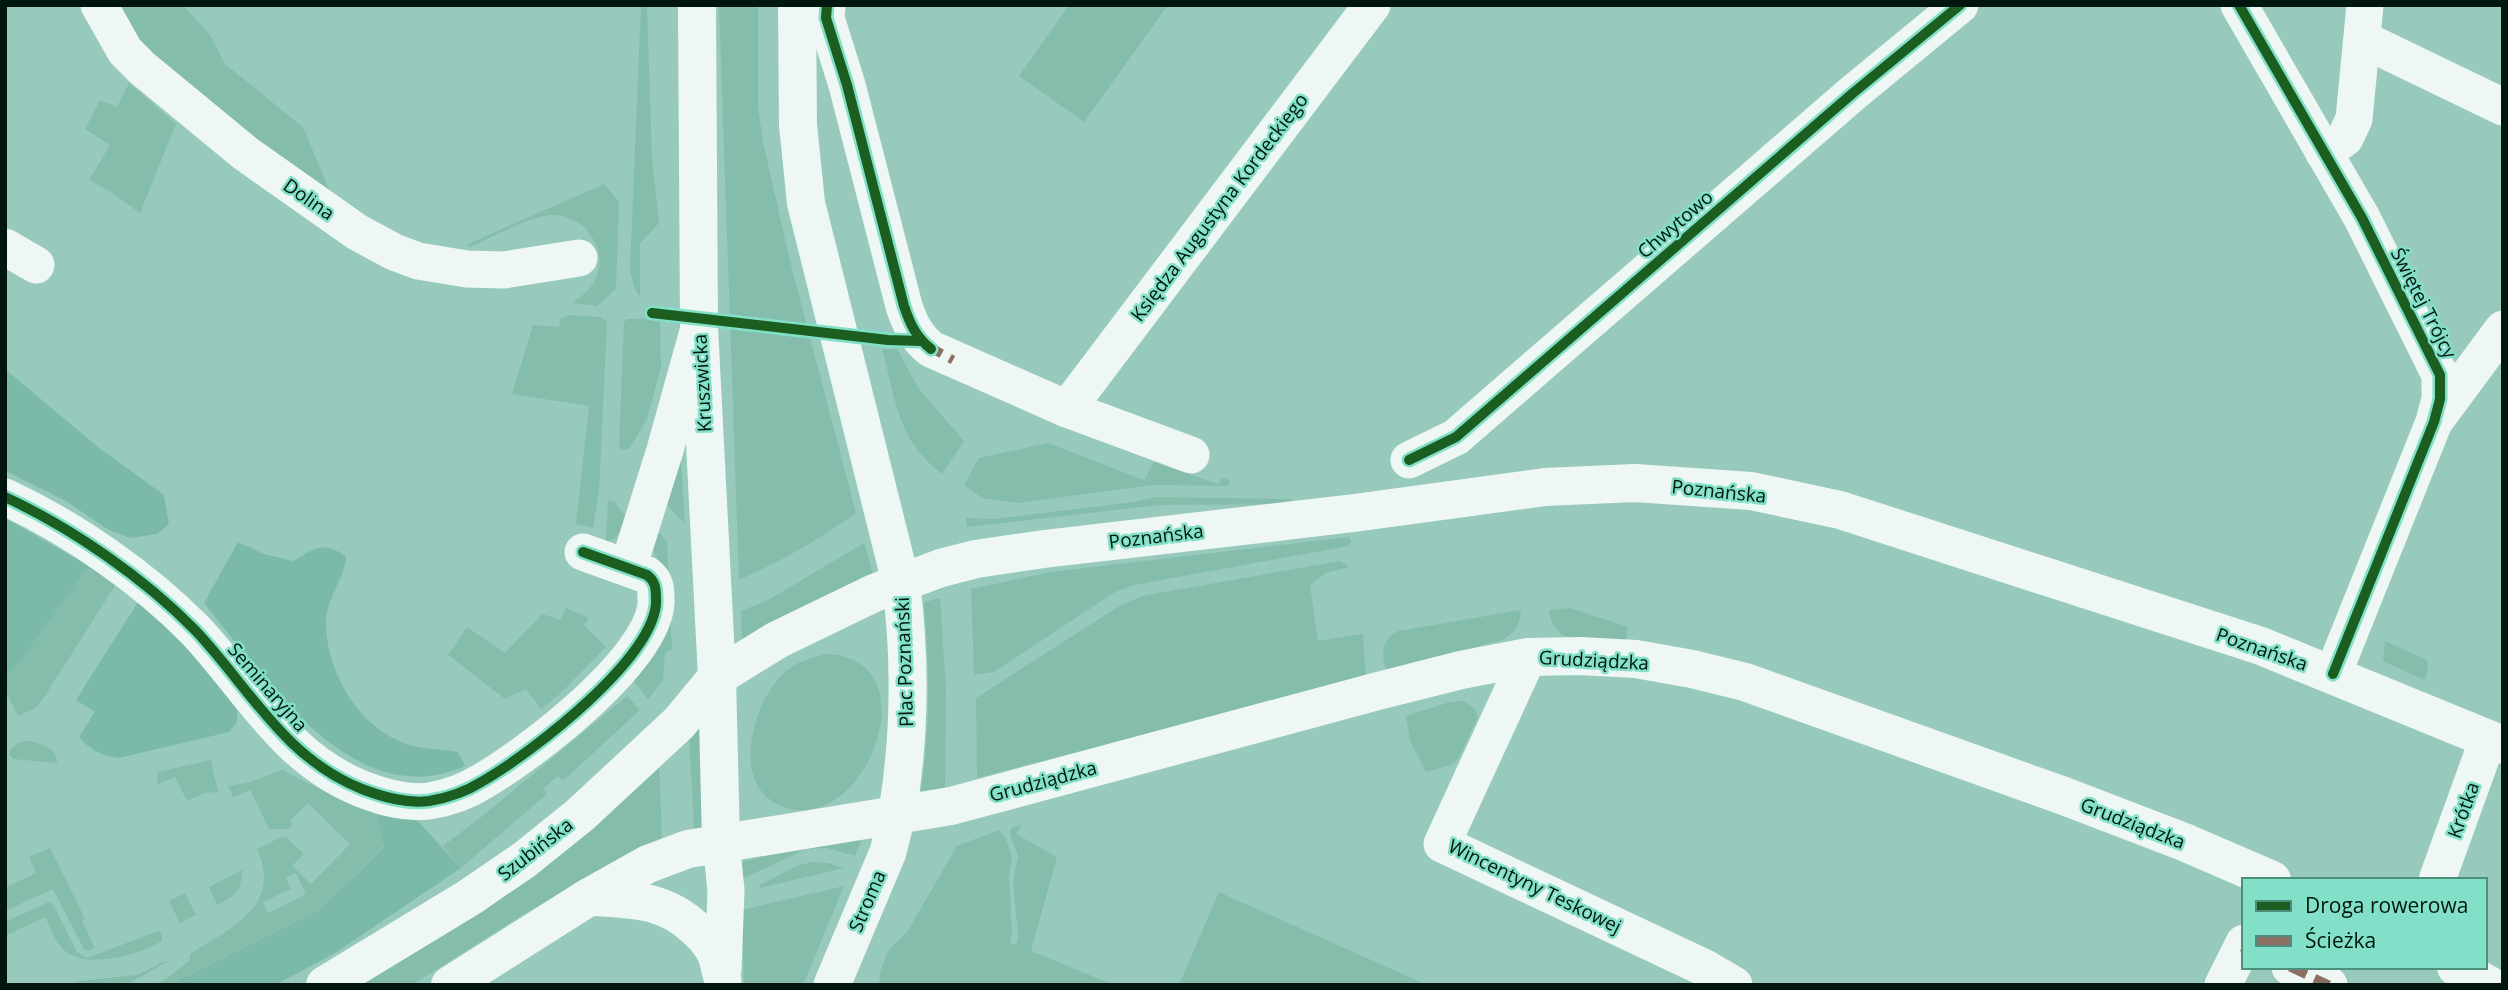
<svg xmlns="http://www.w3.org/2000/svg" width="2508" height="990" viewBox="0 0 2508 990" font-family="'Open Sans',sans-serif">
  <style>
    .green { fill: #85bdad; fill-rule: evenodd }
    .forest { fill: #7bbaa9 }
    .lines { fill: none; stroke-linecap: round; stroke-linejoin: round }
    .minor { stroke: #eff7f5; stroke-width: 37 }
    .major { stroke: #eff7f5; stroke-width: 38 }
    .quiet { stroke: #8d6e63; stroke-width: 9; stroke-dasharray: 18 9; stroke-linecap: butt }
    .cycleway-casing { stroke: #81e0c7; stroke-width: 15 }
    .cycleway { stroke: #1b5e20; stroke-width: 10 }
    .labels { text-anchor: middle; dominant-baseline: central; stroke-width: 5; stroke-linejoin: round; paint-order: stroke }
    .street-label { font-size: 19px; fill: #00160f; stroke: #81e0c7 }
  </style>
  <rect width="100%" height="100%" fill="#97cabc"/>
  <g class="green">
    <path d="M114,5h69l27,30 15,29 78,63 27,65 -3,4 -178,-141z"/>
    <path d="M641,5h6l5,153 7,65 -19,21v53l-6,-9 -4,-18z"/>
    <path d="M719,5h39v102l5,35 28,123 65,248c-40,28 -72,47 -117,67z"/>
    <path d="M1069,5h99l-84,117 -65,-46z"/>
    <path d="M129,83l47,41 -36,89 -29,-21 -22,-12 21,-35 -25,-16 15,-29 17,7z"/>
    <path d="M604,184l15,18 -3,87 -19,17 -24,-3c10,-8 20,-15 24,-28 11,-29 -16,-62 -46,-60 -20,1 -61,23 -81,32l-2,-1v-2z"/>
    <path d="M569,315l32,2 6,5 -8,170 -6,36 -17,-4 13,-118 -77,-12 21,-69 26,2 2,-9z"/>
    <path d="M627,319h33l1,48 -14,52 -17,29 -9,2 -2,-5 5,-123z"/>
    <path d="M882,349h15l22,40 45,52 -22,33c-45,-34 -46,-74 -60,-125z"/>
    <path d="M1048,443l96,37 10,-18 64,22 4,-6 7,2 1,4 -3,2 -74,-1 -135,18 -36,-5 -18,-13 15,-27z"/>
    <path d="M680,446l5,78 -18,-19 -8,-5z"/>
    <path d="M1156,497l136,2 -1,5 -132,1 -192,22 -1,-9 28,1 139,-17z"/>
    <path d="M608,501l7,1 14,20 -15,17 -8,3z"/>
    <path d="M651,530l9,4 7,7 5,108 -7,4 -2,28 -15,18 -17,-21 29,-112 -10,-25z"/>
    <path d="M1349,537l2,5 -3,4 -214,39 -19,7 -121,80 -20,3 -3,-86 80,-17z"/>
    <path d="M864,543l9,31 -131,66 -1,-29 27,-11z"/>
    <path d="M1340,561l9,6 -23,6 -16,12 8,56 45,-7 3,43 -389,101 -1,-80 140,-90 26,-12z"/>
    <path d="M89,566l27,18 -73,115 -8,9 -17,8 -13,-26v-16l9,-4z"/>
    <path d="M940,598l6,91 -1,98 -22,7 -2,-3c9,-62 9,-123 3,-186l1,-3z"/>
    <path d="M566,608l23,10 -5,7 22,22 -46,47 -19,15 -15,-20 -21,10 -57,-44 19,-28 38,26 37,-39 19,6z"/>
    <path d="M1570,608l58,19 -2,14 -55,-2c-14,-6 -20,-13 -22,-29z"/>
    <path d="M1521,610c-2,16 -5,22 -19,30l-116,31c-5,-18 -5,-30 12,-40z"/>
    <path d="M2385,641l42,19 1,11 -4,9 -39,-18 -2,-3z"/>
    <path d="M828,654c106,6 36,186 -47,152 -51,-21 -29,-100 0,-130 12,-13 30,-19 47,-22z"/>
    <path d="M627,696l13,14 -77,71 -5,-5 -15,13 4,5 -86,74 -18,-22 42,-32z"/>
    <path d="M1464,701l10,7 4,9 -20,42 -7,6 -25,7 -16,-31 -4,-25 44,-14z"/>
    <path d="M699,726l11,101 -16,1 -5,-93z"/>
    <path d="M25,741c14,1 32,7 32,22l-44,-4 -4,-4v-4l9,-8z"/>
    <path d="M211,760l7,32 -14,1 -17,8 -12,-24 -17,7 -1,-4 1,-8z"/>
    <path d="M659,761l3,78 -36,18 -100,56 -114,72h-57z"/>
    <path d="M284,769l2,3 59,30 32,13 7,31 -65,64 -152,75h-13l12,-6 24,-19v-6c41,-26 93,-48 67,-105l22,-11 7,-1 18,17 -12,12 19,18 39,-40 -42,-41 -18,18 3,3 -5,5h-19l-19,-39 -17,7 -5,-11 22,-4zM296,873l10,21 -38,19 -5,-11 28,-13 -5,-11z"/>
    <path d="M1023,824l-7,10 41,23 -26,94 83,34h-235l1,-13 9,-23 18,-17 50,-86 42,-16 7,9 6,18 -3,18 3,58 -2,10 6,2 2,-10 -5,-54 5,-26 -8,-20 1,-7z"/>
    <path d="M861,834l1,4 -7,18 -28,-8 -21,1 -64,30 -1,-17z"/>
    <path d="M50,848l35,71 -3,2 13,27 -6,3 -5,-2 -31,-60 -48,22v-23l31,-15 -7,-16z"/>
    <path d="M812,862l17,1 15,5 -84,20v-3l36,-19z"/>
    <path d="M242,870c-1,23 -6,25 -25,35l-8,-18z"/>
    <path d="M844,886l-41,99h-59l-2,-75z"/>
    <path d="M1219,892l208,93h-248z"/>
    <path d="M185,893l11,22 -16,8 -11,-22z"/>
    <path d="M49,902l5,4 23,46 10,6 71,-27 3,1 1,9c-22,14 -77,29 -98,9 -9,-8 -13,-22 -19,-33l-40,19v-14z"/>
    <path d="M165,961h3l-42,24h-56l9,-4 58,-6z"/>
  </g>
  <g class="forest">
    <path d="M5,369l93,78 66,48 5,29 -12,10 -27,4 -23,-9 -41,-28 -61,-30z"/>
    <path d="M5,518l84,48 -75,104 -9,4z"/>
    <path d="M238,542l26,12 29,7c23,-13 28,-20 53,-5 -1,23 -20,42 -20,67 0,47 30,99 73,118 17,8 40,8 59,11l7,14c-112,50 -200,-89 -261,-163z"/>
    <path d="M138,602l26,19 54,62 19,27v12l-8,10 -110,26c-17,-2 -29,-8 -40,-21l16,-25 -19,-12z"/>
    <path d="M377,815l40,5 44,48 -126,85 -60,32h-107l151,-75 65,-63z"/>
  </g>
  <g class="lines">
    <g class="minor">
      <path d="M99,5l26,46 17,17 103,85 112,79 37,20 24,9 49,8 37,1 75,-12"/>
      <path d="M827,5l-1,13 21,67 57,221c6,18 12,31 27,43l136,60 124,46"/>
      <path d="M2239,5l123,213 78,157v24l-6,23 -101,252"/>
      <path d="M2362,39l141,68"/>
      <path d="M2324,153l21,-15 9,-19 11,-114"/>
      <path d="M5,247l31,18"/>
      <path d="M1067,409l305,-404"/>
      <path d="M2437,418l66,-89"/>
      <path d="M1409,460l47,-23 397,-344 107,-88"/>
      <path d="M5,497c67,31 139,81 190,133 54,57 89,128 167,159 21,8 44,15 67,12 19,-3 38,-10 54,-20 47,-27 177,-126 173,-183 0,-10 -1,-17 -9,-23l-64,-23"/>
      <path d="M628,568l37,-118 32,-115"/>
      <path d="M1528,657l-86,187 263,124 29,17"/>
      <path d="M721,842l5,48 -3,80"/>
      <path d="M2437,880l51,-141"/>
      <path d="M589,897c42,3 74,1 107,32 8,7 15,15 20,26 3,8 4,18 7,26"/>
      <path d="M2290,967l39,18"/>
      <path d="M832,985l56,-133 9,-37"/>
      <path d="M2223,985l21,-42"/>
    </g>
    <g class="major">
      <path d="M697,5l2,322 18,350 4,165"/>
      <path d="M797,5l1,120 8,78 95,380c10,78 9,154 -4,232"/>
      <path d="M2456,967l33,18"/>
      <path d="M325,985l145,-88 54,-37 56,-45 99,-92 38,-46 60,-37 97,-47 67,-25 35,-9 68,-10 310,-36 191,-26 90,-4 116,8 89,19 421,136 242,99"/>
      <path d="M450,985l139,-88 59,-33 40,-15 263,-43 427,-115 83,-21 67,-13 52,-1 56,3 56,10 53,13 319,114 120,46 88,38"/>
    </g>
    <g class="quiet">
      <path d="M926,345l27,15"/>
      <path d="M2242,947l2,1"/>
      <path d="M2290,967l39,18"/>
    </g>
    <g class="cycleway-casing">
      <g id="cycleway">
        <path d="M827,5l-1,13 21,67 57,221c6,18 12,31 27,43"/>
        <path d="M2239,5l123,213 78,157v24l-6,23 -101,252"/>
        <path d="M652,313l236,27 32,1"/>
        <path d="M1409,460l47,-23 397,-344 107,-88"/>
        <path d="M5,497c67,31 139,81 190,133 54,57 89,128 167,159 21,8 44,15 67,12 19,-3 38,-10 54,-20 47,-27 177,-126 173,-183 0,-10 -1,-17 -9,-23l-64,-23"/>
      </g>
    </g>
    <use href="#cycleway" class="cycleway"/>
  </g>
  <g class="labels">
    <g class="street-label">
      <text transform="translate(309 199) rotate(35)">Dolina</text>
      <text transform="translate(1219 207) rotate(-53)">Księdza Augustyna Kordeckiego</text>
      <text transform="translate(1675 224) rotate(-41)">Chwytowo</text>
      <text transform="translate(2424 303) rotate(63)">Świętej Trójcy</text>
      <text transform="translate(702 383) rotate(-93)">Kruszwicka</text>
      <text transform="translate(1719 491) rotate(6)">Poznańska</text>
      <text transform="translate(1156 536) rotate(-7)">Poznańska</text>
      <text transform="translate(2262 649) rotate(19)">Poznańska</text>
      <text transform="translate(1594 660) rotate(3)">Grudziądzka</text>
      <text transform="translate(904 662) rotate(-92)">Plac Poznański</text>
      <text transform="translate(268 687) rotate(49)">Seminaryjna</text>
      <text transform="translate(1043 781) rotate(-15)">Grudziądzka</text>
      <text transform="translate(2463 810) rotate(-70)">Krótka</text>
      <text transform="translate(2133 823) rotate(21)">Grudziądzka</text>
      <text transform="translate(535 849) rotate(-38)">Szubińska</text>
      <text transform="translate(1535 886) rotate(26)">Wincentyny Teskowej</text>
      <text transform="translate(867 901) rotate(-67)">Stroma</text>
    </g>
  </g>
  <rect width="2508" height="990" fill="none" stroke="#00160f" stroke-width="14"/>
  <rect x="2242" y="878" width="245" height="91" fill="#81e0c7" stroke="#4d8f7d" stroke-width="2"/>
  <rect x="2256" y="901" width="35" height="10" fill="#1b5e20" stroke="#4d8f7d" stroke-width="2"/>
  <text x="2305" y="913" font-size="21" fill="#00160f">Droga rowerowa</text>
  <rect x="2256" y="936" width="35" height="10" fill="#8d6e63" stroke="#4d8f7d" stroke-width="2"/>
  <text x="2305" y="948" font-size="21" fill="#00160f">Ścieżka</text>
</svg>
